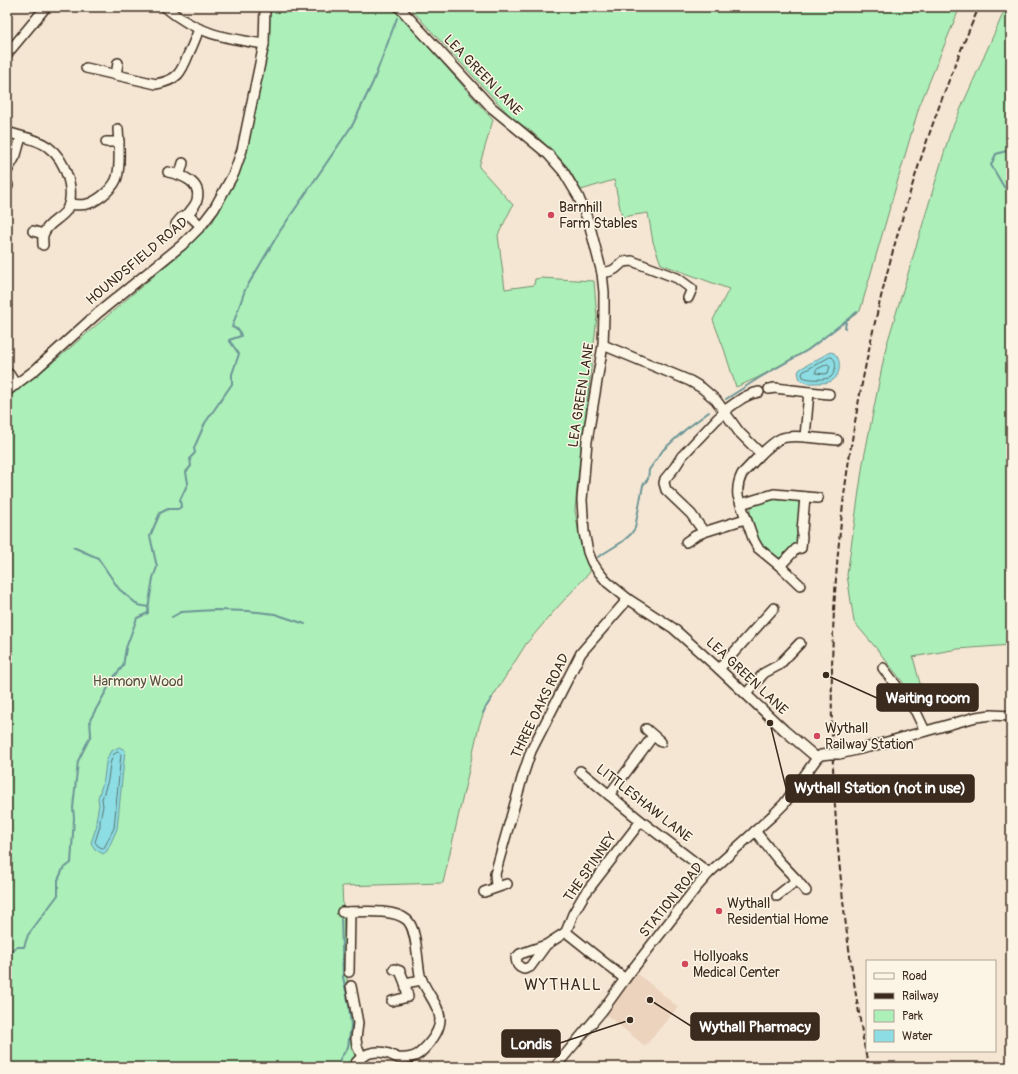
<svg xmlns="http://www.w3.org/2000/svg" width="1018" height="1074" viewBox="0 0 1018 1074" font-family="Pangolin,sans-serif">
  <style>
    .built { fill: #ecd3bd }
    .green { fill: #acefb9; stroke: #748c6c }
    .water { fill: #8cdde4; stroke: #6c9595 }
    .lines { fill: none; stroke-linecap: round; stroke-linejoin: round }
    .shore { stroke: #5b726d; stroke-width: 1 }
    .stream { stroke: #6c9595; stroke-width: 2 }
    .minor-casing { stroke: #3b2a1e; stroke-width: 12 }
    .minor { stroke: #fcf5e5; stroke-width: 9 }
    .rail { stroke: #3b2a1e; stroke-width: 2; stroke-dasharray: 6 3; stroke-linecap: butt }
    .minor-bridge-casing { stroke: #3b2a1e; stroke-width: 12; stroke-linecap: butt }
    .minor-bridge { stroke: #fcf5e5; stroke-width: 9 }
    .poi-dot { fill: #d1495b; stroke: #fcf5e5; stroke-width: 1.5 }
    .labels { text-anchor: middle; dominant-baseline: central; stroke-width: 3; stroke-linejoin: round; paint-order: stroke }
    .street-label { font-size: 14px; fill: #3b2a1e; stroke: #fcf5e5 }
    .poi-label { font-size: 14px; fill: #3b2a1e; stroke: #fcf5e5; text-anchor: start }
    .park-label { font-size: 14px; fill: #52513d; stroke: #fcf5e5 }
    .quarter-label { font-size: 16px; letter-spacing: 1px; fill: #3b2a1e; stroke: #fcf5e5 }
    .leader { fill: none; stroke: #3b2a1e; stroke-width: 1.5 }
    .callout-dot { fill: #3b2a1e; stroke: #fcf5e5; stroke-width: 1.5 }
    .callout { fill: #3b2a1e; stroke: #3b2a1e; stroke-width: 1.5 }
    .callout-label { font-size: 15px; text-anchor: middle; font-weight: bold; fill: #fff }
  </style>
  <rect width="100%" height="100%" fill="#f5e6d3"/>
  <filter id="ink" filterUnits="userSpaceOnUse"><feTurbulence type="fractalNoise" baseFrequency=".025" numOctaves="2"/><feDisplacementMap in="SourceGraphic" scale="8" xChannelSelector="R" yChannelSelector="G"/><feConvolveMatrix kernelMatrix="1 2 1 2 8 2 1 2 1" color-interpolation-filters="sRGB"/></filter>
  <g filter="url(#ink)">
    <path class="built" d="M637,973l41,34 -33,39 -41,-33z"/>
    <g class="green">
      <path d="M270,7h122l26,28 75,85 -14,47 34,38 -15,30 7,54 29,-4 1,-6 6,-1 53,3 3,36 -12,105 -3,14 -7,74 6,37 9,25 -35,38 -29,34 -41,65 -6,17 -36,157 -101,3 4,86 12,83 -12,10 -1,2h-338v-669l50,-39 120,-103 35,-33 24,-43 14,-44 19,-93z"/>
      <path d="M409,7h551l-41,100 -59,204 -53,39 -50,28 -21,9 -12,-38 -11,-29 16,-31 -68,-25 -8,-22 -5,-29 -26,4 -8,-37 -33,10 -13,-22 -12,-14 -24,-22 -21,-15z"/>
      <path d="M1006,7h5v638l-53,4 -45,8 10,38 -11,-1 -36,-46 -22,-26 -7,-47 16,-112 23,-116 64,-214z"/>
      <path d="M773,498l25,2 2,5 -3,40 -6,3 -10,10h-5l-17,-16 -9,-30v-3l4,-4z"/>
    </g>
    <g class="water">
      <path d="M830,352l4,1c5,5 6,9 5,17 -3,12 -10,13 -21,13 -8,0 -11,1 -18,-3l-2,-8 2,-3z"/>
      <path d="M119,747l6,3 -8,79 -10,22 -4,3 -8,-5 -4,-6 6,-18 -1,-4 3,-16 -1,-7 6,-19 2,-17 4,-10z"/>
    </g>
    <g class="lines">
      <g class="shore">
        <path d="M830,357h2c4,4 4,7 3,12 -1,3 -2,6 -4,8 -5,3 -23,3 -28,0l-1,-3 1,-2z"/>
        <path d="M828,364l2,2 -2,7 -3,1 -9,-1v-3z"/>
        <path d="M118,752l2,1 1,1 -7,74 -10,20h-2l-4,-2 -3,-4 5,-16v-5l3,-15 -1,-7 6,-19 2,-16 3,-9z"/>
      </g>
      <g class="stream">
        <path d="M1011,126l-1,24 -14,4 -5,11 13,22 7,5"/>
        <path d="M845,328l1,-6"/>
        <path d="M726,399l33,-21 49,-28 49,-38"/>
        <path d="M73,547l25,11 21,31 19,16 10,2"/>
        <path d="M598,557l24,-15 9,-8 4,-6 8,-43 5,-6 1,-9 14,-20 23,-21 23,-17"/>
        <path d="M148,609l5,-31 4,-11 -7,-31 10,-23 8,-4h10l3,-2 -1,-7 8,-17 -2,-11 5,-6 -1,-8 5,-5 -1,-5 11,-25 27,-39v-10l7,-20 -10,-14 12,-4 -2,-6 -7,-3 13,-37 35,-59 73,-107 20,-42 24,-64"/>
        <path d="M172,617l9,-5 34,-2 33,1 27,3 30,10"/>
        <path d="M486,707l6,-9"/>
        <path d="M483,713l2,-4"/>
        <path d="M7,954l9,-7h8l4,-12 30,-40v-15l5,-11 8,-6 3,-45 -1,-10 5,-47 13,-26 -1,-15 24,-43 9,-11 3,-18 11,-30 11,-5v-2"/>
        <path d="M339,1067l1,-8 8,-12 3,-21 -2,-21 -6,-28 -2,-58"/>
      </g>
      <g class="minor-casing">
        <g id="minor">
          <path d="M165,7c32,27 59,31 99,37"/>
          <path d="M399,7l92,100 57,47 15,17 15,25 11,27 13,50 2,19v23l-1,30 -16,96 -5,59 2,32 4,20 4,10 6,9 9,11 21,17 45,29 46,41 65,61 33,28"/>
          <path d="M7,54l39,-47"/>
          <path d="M86,68l70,16c22,-4 25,-11 33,-31 4,-8 7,-16 10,-24"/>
          <path d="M116,75l2,-12"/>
          <path d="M7,132c14,5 29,6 41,15 17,12 29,45 18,64 -6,8 -18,12 -22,22 -2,3 -1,8 -1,12"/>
          <path d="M106,142h13"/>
          <path d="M7,171l9,-16 5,-18"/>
          <path d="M168,172c14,3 34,10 29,28 -1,5 -6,10 -9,14l13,12"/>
          <path d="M180,174l3,-11"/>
          <path d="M7,183l1,3"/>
          <path d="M69,204c15,2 21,1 33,-8 5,-4 11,-9 14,-16 5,-11 3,-38 2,-51"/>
          <path d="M176,224l5,-6 7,-4"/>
          <path d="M33,231l10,3"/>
          <path d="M602,273l9,-2 4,-2 8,-7 9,-1 45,17 15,11 -4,9"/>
          <path d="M603,345l87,36 12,7 14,12 23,32 22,22 -19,20c-4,8 -5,14 -4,22l16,45 4,7 22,18 20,19"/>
          <path d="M7,373l2,1 7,11"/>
          <path d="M7,391l28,-21 63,-57 84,-68 19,-19 13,-17 20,-36 8,-23 22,-106 1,-37"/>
          <path d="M809,392l20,2"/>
          <path d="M724,411c12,-8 21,-17 35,-19"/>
          <path d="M725,412l-8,7 -35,37 -7,11 -10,12 -1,4 2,7 25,24 13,18 41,-13"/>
          <path d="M805,437l32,3"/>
          <path d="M761,454c17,-16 20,-19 44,-17l4,-45 -34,-4 -6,1"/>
          <path d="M741,504l33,-10 44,4"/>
          <path d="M802,531l3,-34"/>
          <path d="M686,542l9,-6 9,-4"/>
          <path d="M780,566l16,-17 5,-1 1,-12"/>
          <path d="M883,668l33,44 9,19"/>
          <path d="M719,669l55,-61"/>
          <path d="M746,694l18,-21 15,-8 21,-22"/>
          <path d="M646,729l15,13"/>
          <path d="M839,754l30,-7 107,-30 15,-2 20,1"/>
          <path d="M580,771l61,50 68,52"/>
          <path d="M609,795l44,-59"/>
          <path d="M755,831l24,30 18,19 -20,16"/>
          <path d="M797,880l9,11"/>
          <path d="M496,887l-1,-13 28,-99 8,-24 50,-98 47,-54"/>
          <path d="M484,892l23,-8"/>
          <path d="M342,912c17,0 52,-4 65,8 10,9 10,40 13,55 4,15 19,29 20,44 0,11 -9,23 -17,31 -6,7 -16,9 -25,8 -3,-1 -6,-3 -9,-4 -15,-5 -28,0 -36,13"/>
          <path d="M546,945l-16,22 -6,2c-6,-2 -7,-4 -8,-11l4,-4 26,-9 20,-13"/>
          <path d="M394,969l6,2 5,12 17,-3"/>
          <path d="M349,972l1,-60"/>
          <path d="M625,979l-59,-47 7,-18 11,-19 57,-74"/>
          <path d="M351,986l7,37 -2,16 1,7 5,11"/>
          <path d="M392,1001l16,-4 -3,-14"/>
          <path d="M555,1067l47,-56 23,-32 70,-90 14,-16 64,-58 11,-11 33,-46 4,-3 8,-1"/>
        </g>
      </g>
      <use href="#minor" class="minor"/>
      <path class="rail" d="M869,1067c-5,-18 -7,-36 -10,-54 -7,-41 -13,-82 -17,-123 -15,-140 -14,-285 6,-424 23,-158 67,-312 131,-459"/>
      <g class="minor-bridge-casing">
        <path id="minor-bridge" d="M829,754h10"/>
      </g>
      <use href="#minor-bridge" class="minor-bridge"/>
    </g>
  </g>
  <g class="poi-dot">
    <circle cx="551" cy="215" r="4"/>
    <circle cx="817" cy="736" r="4"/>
    <circle cx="719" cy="911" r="4"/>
    <circle cx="685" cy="964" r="4"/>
  </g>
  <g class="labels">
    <g class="street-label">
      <text transform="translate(483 75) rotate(46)">LEA GREEN LANE</text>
      <text transform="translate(137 261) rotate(-40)">HOUNDSFIELD ROAD</text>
      <text transform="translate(581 395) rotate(-81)">LEA GREEN LANE</text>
      <text transform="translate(747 676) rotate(43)">LEA GREEN LANE</text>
      <text transform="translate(540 706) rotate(-64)">THREE OAKS ROAD</text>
      <text transform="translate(644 803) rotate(38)">LITTLESHAW LANE</text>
      <text transform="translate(590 867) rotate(-55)">THE SPINNEY</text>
      <text transform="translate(671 900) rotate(-51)">STATION ROAD</text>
    </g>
    <g class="poi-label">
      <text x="559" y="207">Barnhill<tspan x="559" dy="16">Farm Stables</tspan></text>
      <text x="825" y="728">Wythall<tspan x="825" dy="16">Railway Station</tspan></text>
      <text x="727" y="903">Wythall<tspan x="727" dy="16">Residential Home</tspan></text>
      <text x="693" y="956">Hollyoaks<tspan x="693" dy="16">Medical Center</tspan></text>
    </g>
    <g class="park-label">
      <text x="138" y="681">Harmony Wood</text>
    </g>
    <g class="quarter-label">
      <text x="563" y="985">WYTHALL</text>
    </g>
  </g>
  <path class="leader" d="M826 675L877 698M770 723L786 788M650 1000L691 1026M630 1020L560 1043"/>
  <g class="callout-dot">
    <circle cx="826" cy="675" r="4"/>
    <circle cx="770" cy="723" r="4"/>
    <circle cx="650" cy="1000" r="4"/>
    <circle cx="630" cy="1020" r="4"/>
  </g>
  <g class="callout">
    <rect x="877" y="684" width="101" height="27" rx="4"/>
    <rect x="786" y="775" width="188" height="27" rx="4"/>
    <rect x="691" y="1013" width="128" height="27" rx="4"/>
    <rect x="502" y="1030" width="58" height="27" rx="4"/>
  </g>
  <g class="callout-label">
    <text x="928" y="703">Waiting room</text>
    <text x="880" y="793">Wythall Station (not in use)</text>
    <text x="755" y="1032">Wythall Pharmacy</text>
    <text x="531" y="1049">Londis</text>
  </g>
  <rect width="1018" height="1074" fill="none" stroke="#fcf5e5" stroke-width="24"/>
  <rect x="12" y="12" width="994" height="1050" fill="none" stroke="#3b2a1e" stroke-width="1.5" filter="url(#ink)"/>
  <rect x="866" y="960" width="130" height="92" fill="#fcf5e5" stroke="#afa495"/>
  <rect x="874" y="973" width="20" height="6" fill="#fcf5e5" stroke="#afa495"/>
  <text x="902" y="980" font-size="12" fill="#3b2a1e">Road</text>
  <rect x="874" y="993" width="20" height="6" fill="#3b2a1e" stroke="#afa495"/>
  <text x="902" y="1000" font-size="12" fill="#3b2a1e">Railway</text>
  <rect x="874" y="1010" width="20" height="12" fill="#acefb9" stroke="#afa495"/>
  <text x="902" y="1020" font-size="12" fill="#3b2a1e">Park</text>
  <rect x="874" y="1030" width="20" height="12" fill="#8cdde4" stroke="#afa495"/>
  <text x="902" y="1040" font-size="12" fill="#3b2a1e">Water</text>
</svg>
